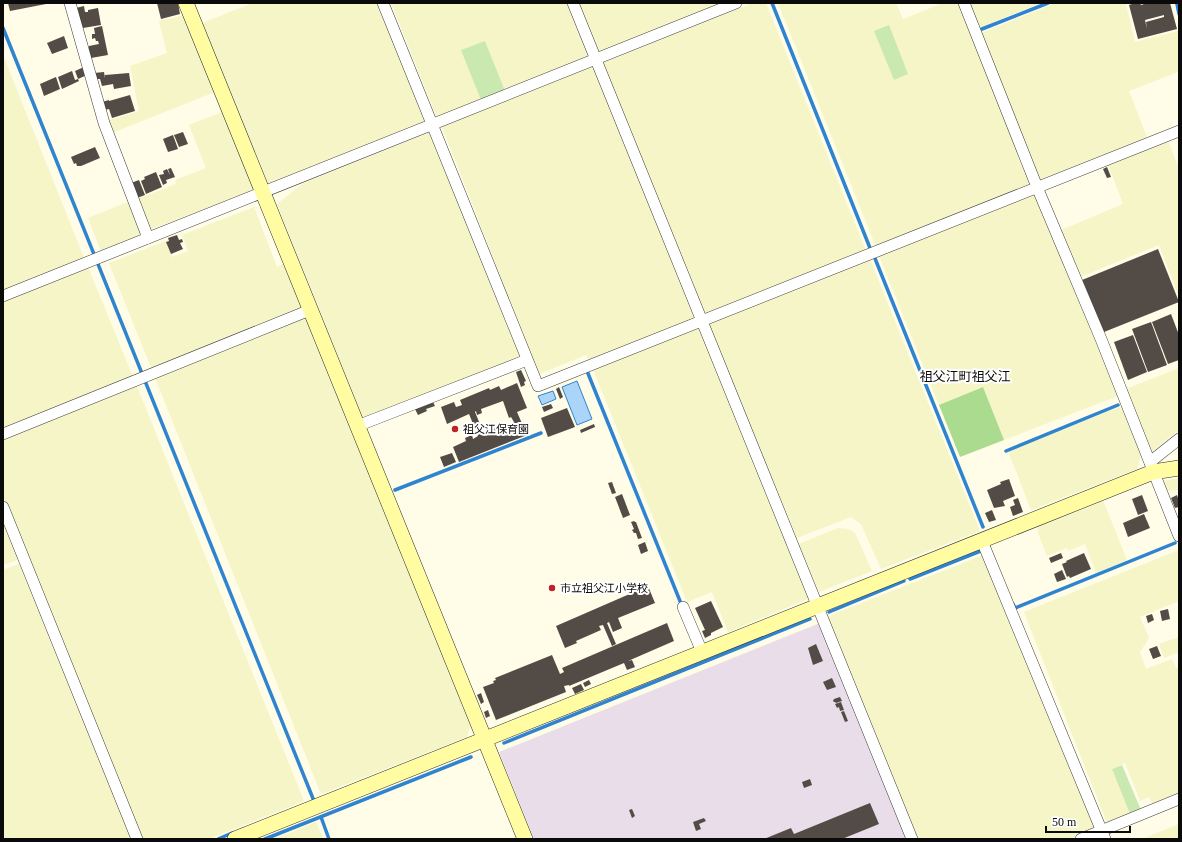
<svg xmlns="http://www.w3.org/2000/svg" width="1182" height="842" viewBox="0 0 1182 842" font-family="'Times New Roman','Noto Sans JP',serif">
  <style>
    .industrial { fill: #e9ddea }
    .farmland { fill: #f5f5c7; fill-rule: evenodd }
    .green { fill: #cae9b0 }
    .forest { fill: #abdb8f }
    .water { fill: #aad5f8; stroke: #2e84d1 }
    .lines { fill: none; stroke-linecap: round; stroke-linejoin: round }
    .stream { stroke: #2e84d1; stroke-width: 3.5 }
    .building { fill: #534c46; fill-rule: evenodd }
    .street-casing { stroke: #3d3d3d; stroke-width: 12 }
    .secondary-casing { stroke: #2c2c2c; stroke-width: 16 }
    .street { stroke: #fff; stroke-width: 11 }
    .secondary { stroke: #fffca2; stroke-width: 15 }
    .poi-dot { fill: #bd231f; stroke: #fff; stroke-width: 1.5 }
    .labels { text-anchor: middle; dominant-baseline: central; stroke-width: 4; stroke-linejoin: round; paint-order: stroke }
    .poi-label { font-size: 11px; fill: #0a0a0a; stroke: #fff; text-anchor: start }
    .quarter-label { font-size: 13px; fill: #0a0a0a; stroke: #fff }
  </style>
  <rect width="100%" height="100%" fill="#fffce7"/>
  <path class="industrial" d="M820,623l88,216h-374l-35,-87z"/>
  <g class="farmland">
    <path d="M253,3h124l48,118 -157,64 -66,-162z"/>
    <path d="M391,3h177l21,55 -84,33 -20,-50 -23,9 19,50 -44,18z"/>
    <path d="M581,3h143l-126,50 -20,-49z"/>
    <path d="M752,3h14l100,248 -161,64 -102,-252z"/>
    <path d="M778,3h118l7,16 40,-16h17l73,180 -157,64zM888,25l20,49 -14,6z"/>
    <path d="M969,3h72l-62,25z"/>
    <path d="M1056,3h72l-2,1 9,38 43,-11v41l-49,19 19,49 -104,41 -5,-2 -58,-146z"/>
    <path d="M184,15l31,77 -103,41 -5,-12 32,-10 -9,-45 37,-13 -8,-32z"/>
    <path d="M3,55l81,203 -81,33z"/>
    <path d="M592,67l2,1 102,250 -107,42 -3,-5 -47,19 -97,-247z"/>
    <path d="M222,112l31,78 -101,39 -4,-2 -11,-28 39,-15 -1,-4 31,-12 -17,-43z"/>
    <path d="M430,132l91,226 -158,61 -86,-215 27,-21z"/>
    <path d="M1167,138l12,30v129l-20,-52 -79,32 -19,-47 62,-26 -16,-42z"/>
    <path d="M1036,192l82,204 -114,44 -21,-53 -44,18 -61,-152z"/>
    <path d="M130,201l11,29 -2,6 -38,15 -13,-33z"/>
    <path d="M254,207l23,60 8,-4 19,46 -152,61 -43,-107 57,-22 6,16 16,-6 -6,-16z"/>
    <path d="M869,257l111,274 -99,38 -20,-45 -10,-7 -54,21 -89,-217z"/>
    <path d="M88,267l45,110 -130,53v-129z"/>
    <path d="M306,316l165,408 -4,13 -146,57 -167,-419z"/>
    <path d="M699,325l111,273 -82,34 -16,-40 -25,10 -94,-233z"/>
    <path d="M1179,368v62l-27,21 -26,-62z"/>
    <path d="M136,384l168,417 -95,38h-68l-138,-343v-58z"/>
    <path d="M1122,406l19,49 -4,14 -106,41 -23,-59z"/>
    <path d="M1179,478v12l-12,1 -4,-10z"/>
    <path d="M1103,500l24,60 -31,13 -11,-29 -17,7 -1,-3 -20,8 -9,-23 -1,-7z"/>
    <path d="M3,517l16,40 -2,3 -14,5z"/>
    <path d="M838,528l11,1 6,4 17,38 -53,21 -20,-48z"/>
    <path d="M1179,550v51l-39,16 9,21 -9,14 6,17 26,-10 4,9 3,-1v128l-26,10 -4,-8 -9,4 -15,-38 -13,6 18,45 -23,9 -83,-211z"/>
    <path d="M986,554l112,273 -28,12h-153l-89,-219 3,-5z"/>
    <path d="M19,564l3,1 110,274h-129v-269z"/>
    <path d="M1179,637v15l-15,6 -5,-14z"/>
    <path d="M316,822l7,17h-49z"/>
    <path d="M1179,824v15h-37z"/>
  </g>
  <g class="green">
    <path d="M889,25l19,49 -14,6 -20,-49z"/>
    <path d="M485,41l20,50 -24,9 -20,-50z"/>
    <path d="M1122,765l19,45 -11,4 -18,-45z"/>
  </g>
  <path class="forest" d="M983,387l21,53 -44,17 -21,-52z"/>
  <g class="water">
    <path d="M577,381l15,38 -15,6 -15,-38z"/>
    <path d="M553,391l3,8 -14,6 -4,-9z"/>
  </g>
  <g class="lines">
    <g class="stream">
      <path d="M772,3l98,245"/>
      <path d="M1177,4l2,10"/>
      <path d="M3,28l311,773"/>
      <path d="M982,29l66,-26"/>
      <path d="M874,256l109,271"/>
      <path d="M587,371l93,230"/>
      <path d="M1006,451l112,-46"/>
      <path d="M395,490l146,-57"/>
      <path d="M910,579l73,-29"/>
      <path d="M1013,604l2,4 160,-65"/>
      <path d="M829,612l75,-31"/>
      <path d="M504,743l306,-124"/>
      <path d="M321,817l8,22"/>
      <path d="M218,839l14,-6"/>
      <path d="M265,839l206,-82"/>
    </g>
  </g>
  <g class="building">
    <path d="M8,3h38v1l-36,7z"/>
    <path d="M157,3h21l2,11 -19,5z"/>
    <path d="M1135,3h5l1,2 6,-2h23l7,26 -39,10 -9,-34zM1164,15v2l-18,5 1,7 -2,-9z"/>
    <path d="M84,6l1,6h3v-2l10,-2 3,17 -18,3 -1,-3h-2l-4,-17z"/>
    <path d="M102,26l6,29 -17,3 -3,-9h1v-3l10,-2 -1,-3h-2l-1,-3 -3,1v-5h3l-1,-6z"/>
    <path d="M64,36l4,12 -16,6 -5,-11z"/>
    <path d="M84,67l3,8 -9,4 -3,-8z"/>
    <path d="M72,71l3,9 3,-1 1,2 -17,8 -4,-12z"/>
    <path d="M104,72l1,6v-3l24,-2 2,13 -17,3 -1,-5 -11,2 -2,-7h-5l-1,-6z"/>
    <path d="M56,77l4,12 -16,7 -4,-12z"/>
    <path d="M130,95l5,16 -23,7 -3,-9 -5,1 -2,-8 7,-2v1z"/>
    <path d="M183,132l5,12 -9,3 -5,-12z"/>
    <path d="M173,135l5,14 -10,3 -5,-13z"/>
    <path d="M95,147l5,11 -19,8h-4l-1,-3 -2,1 -3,-7z"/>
    <path d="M1107,167l4,10 -4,1 -4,-9z"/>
    <path d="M171,168l4,9 -9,3 1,3 -4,2 -4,-10 5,-1 -1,-3 4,-2 3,6 -2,-6z"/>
    <path d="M156,172l6,15 -16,7 -5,-13 4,-2 -1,-2z"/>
    <path d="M139,180l6,15 -8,3 -6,-15z"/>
    <path d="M177,235l2,5 3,-1 1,3 -3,1 3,6 -12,5 -5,-12 3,-1 -1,-3z"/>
    <path d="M1158,249l21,53 -75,30 -22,-52z"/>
    <path d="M1171,314l8,21v25l-11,4 -16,-42z"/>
    <path d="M1151,322l16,43 -19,7 -16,-43z"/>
    <path d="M1133,335l14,37 -19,8 -14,-38z"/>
    <path d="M521,370l5,11 -2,1 1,3 -4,2 -5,-15z"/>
    <path d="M517,383l10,25 -10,4 10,23 -68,27 -6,-15 13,-6 -1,-3 7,-3 1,4 5,-3 -9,-22 -22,10 -6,-17 13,-5 2,5 6,-2 -2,-5 29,-12 1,2 9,-4 2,4zM503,401l6,17 2,-1 3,5 -13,5 -1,-3 -7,3 1,3 -10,4 -9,-22 1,-1 1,4 5,-2 -1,-4z"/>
    <path d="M559,387l4,10 -3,2 -4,-10z"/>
    <path d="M433,402l2,4 -9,3 1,2 -9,4 -3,-6z"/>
    <path d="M551,404l2,4 -9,4 -2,-5z"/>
    <path d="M567,408l8,19 -27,10 -7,-19z"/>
    <path d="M594,424l1,3 -14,6 -1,-3z"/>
    <path d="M452,453l4,9 -12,5 -4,-10z"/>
    <path d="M1009,479l6,17 -12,5 2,5 -11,2 -7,-18 14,-6 -1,-2z"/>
    <path d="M612,482l4,11 -4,1 -4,-11z"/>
    <path d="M622,494l8,21 -7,3 -8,-21z"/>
    <path d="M1142,495l6,16 -10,4 -6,-16z"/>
    <path d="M1177,495l2,6v6l-4,1 -4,-10z"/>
    <path d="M1018,498l5,14 -10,4 -3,-9 5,-2 -2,-5z"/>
    <path d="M992,510l4,10 -7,2 -4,-9z"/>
    <path d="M1144,514l6,14 -22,9 -5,-14z"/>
    <path d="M634,521l1,1h1l6,16 -4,1 -2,-6h-2l-2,-3 2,-1 -3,-7z"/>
    <path d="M645,542l3,9 -7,3 -3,-9z"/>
    <path d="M1061,553l2,5 -12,5 -2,-5z"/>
    <path d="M1084,553l7,16 -21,9 -1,-2 -2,1 -5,-13 5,-2 -1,-1z"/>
    <path d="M1062,570l4,9 -9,3 -3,-8z"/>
    <path d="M648,586l7,17 -37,15 4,10 -9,4 -4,-10 -2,1 9,21 -4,2 -9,-21 -4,1 2,4 -25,11 1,2 -12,5 -9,-22z"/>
    <path d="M711,601l12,26 -12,6v2l-6,3 -3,-7 3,-1 -10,-22z"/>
    <path d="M1168,609l2,10 -8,2 -2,-10z"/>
    <path d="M1152,614l2,6 -6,3 -2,-7z"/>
    <path d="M667,623l7,18 -46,20 4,-1 3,7 -8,3 -3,-7 -55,23v-1l-5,1 2,6 -70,28 -13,-33 11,-4 -1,-2 3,-1 -1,-2 57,-23 8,19 4,-2 -2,-4z"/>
    <path d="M816,644l7,17 -10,4 -5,-17z"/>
    <path d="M1157,646l4,10 -8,3 -4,-10z"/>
    <path d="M832,678l4,9 -9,3 -4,-8z"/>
    <path d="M589,680l2,4 -6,3 -2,-4z"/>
    <path d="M581,684l3,6 -9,4 -3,-6z"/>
    <path d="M481,693l3,9 -3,2 -4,-9z"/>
    <path d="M840,697l2,4 -6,2 -1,-1h-1l-1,-1 1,-2z"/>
    <path d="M841,702l3,8 -4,1 -1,-4 -2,1 -2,-4z"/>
    <path d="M488,710l2,6 -4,2 -2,-6z"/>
    <path d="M844,711l4,10 -3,1 -4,-10z"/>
    <path d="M810,779l2,6 -8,3 -2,-6z"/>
    <path d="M870,803l9,21 -37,15h-78l27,-11 3,6z"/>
    <path d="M632,809l3,7 -3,2 -3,-8z"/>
    <path d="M704,818l2,3 -7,3 2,5 -5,2 -3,-9z"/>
  </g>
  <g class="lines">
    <g class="street-casing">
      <g id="street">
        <path d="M70,3l34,120 44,115"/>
        <path d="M383,3l155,383 641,-255"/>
        <path d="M573,3l339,836"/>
        <path d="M964,3l73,184 64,152 78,197"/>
        <path d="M3,296l733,-293"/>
        <path d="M357,426l170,-66"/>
        <path d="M3,434l307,-124"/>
        <path d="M1150,462l29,-23"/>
        <path d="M3,507l134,332"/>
        <path d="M982,541l123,298"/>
        <path d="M683,607l19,45"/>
        <path d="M1081,839l98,-40"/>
      </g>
    </g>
    <g class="secondary-casing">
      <g id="secondary">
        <path d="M186,3l339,836"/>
        <path d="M235,839l918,-367 26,-4"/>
      </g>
    </g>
    <use href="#street" class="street"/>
    <use href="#secondary" class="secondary"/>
  </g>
  <g class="poi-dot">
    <circle cx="455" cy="429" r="4"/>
    <circle cx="552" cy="588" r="4"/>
  </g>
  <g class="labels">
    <g class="poi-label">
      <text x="463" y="429">祖父江保育園</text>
      <text x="560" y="588">市立祖父江小学校</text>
    </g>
    <g class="quarter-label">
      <text x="965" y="376">祖父江町祖父江</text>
    </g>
  </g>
  <rect width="1182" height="842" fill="none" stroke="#0a0a0a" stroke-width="8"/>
  <path d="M1046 826v6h84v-6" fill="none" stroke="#0a0a0a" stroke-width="2"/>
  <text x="1052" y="826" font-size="12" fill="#0a0a0a" stroke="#ffffff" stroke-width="3" paint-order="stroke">50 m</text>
</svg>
